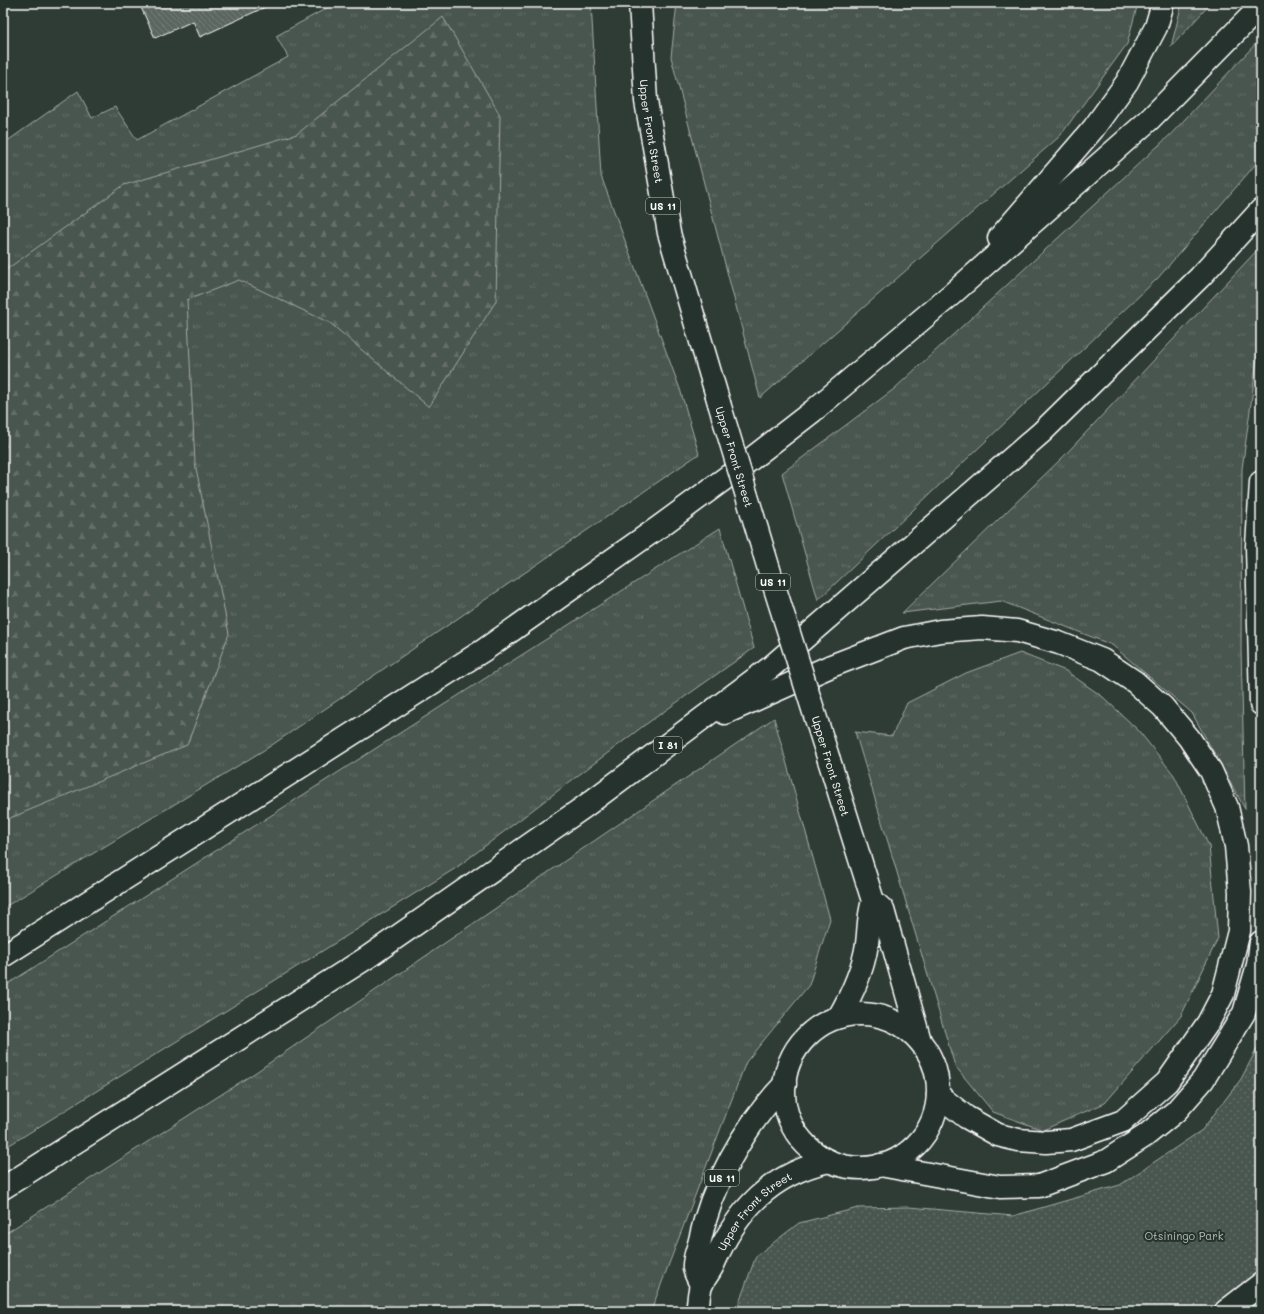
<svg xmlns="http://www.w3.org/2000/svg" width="1264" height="1314" viewBox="0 0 1264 1314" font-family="Mali,sans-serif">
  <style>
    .grass { fill: url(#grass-tufts); stroke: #a4aaa7 }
    .forest { fill: url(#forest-firs); stroke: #a4aaa7 }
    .park { fill: url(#park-dots); stroke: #a4aaa7 }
    .building { fill: url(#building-back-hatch); stroke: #fff }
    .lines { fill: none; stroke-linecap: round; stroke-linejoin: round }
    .minor-casing { stroke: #fff; stroke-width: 25 }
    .major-casing { stroke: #fff; stroke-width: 25 }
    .highway-casing { stroke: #fff; stroke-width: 25 }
    .minor { stroke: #26332d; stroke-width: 22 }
    .major { stroke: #26332d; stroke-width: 22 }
    .highway { stroke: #26332d; stroke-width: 22 }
    .major-bridge-casing { stroke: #fff; stroke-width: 25; stroke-linecap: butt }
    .major-bridge { stroke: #26332d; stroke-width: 22 }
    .labels { text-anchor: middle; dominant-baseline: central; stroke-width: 4; stroke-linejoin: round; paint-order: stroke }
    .shield { fill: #26332d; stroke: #bec2c0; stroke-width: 1 }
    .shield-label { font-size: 10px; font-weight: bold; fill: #fff }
    .street-label { font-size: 11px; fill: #fff; stroke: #26332d }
    .park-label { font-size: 11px; fill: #b7bbb9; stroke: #26332d }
  </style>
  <defs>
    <pattern id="grass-tufts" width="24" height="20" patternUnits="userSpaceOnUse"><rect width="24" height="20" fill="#4a544f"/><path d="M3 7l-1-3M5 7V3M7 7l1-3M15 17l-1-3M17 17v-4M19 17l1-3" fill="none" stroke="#656e69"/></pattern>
    <pattern id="forest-firs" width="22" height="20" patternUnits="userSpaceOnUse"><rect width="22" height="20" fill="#4a544f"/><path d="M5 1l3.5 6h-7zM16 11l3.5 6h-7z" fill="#656e69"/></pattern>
    <pattern id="park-dots" width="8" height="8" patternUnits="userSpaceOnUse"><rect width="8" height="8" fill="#4a544f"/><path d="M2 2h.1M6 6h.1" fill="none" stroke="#656e69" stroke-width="1.8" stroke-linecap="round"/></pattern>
    <pattern id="building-back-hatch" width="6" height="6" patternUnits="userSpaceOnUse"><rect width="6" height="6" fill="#5b6661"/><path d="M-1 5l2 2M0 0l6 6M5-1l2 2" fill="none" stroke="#747d79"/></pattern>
  </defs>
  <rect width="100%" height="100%" fill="#2f3b35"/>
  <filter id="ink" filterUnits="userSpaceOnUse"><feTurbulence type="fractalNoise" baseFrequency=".025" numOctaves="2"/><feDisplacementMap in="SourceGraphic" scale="8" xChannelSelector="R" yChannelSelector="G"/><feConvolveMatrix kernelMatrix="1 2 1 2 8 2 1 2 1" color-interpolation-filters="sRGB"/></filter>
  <g filter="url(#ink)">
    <g class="grass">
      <path d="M336,3h255l10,173 79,213 19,65 -430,293 -266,161v-715l4,-3 -1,-48 72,-51 14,27 23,-11 22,33 151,-83 -12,-21z"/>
      <path d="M677,3h461l-11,41 -67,92 -300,262 -89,-341z"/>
      <path d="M1182,3h29l-40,44z"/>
      <path d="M1261,38v120l-103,120 -340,322 -36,-127 112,-84 277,-255z"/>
      <path d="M1261,246v99l-3,7 -16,117 -1,181 4,159 -53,-96 -80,-68 -111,-44 -99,12 162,-157z"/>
      <path d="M720,528l34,120 -112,79 -186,141 -453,281v-162z"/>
      <path d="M1020,653l46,18 37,26 35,33 36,45 35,71 9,92 -37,78 -76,87 -62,27 -50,-18 -38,-46 -100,-334 37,4 15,-33 59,-30z"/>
      <path d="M774,718l56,201 -21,66 -63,77 -95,249h-648v-76l253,-163z"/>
    </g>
    <path class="forest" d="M443,17l57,98 -4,186 -67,106 -99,-84 -91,-43 -52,20 8,163 34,171 -42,111 -184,76v-549l121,-87 173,-51z"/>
    <path class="park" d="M1261,1041v270h-525l20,-55 43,-33 59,-15 51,-1 104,9 107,-31 82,-55 39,-51z"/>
    <path class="building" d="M139,3h135l-74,34 -7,-16 -38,17z"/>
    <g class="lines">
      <g class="minor-casing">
        <path id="minor" d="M1226,1311l35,-27"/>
      </g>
      <g class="major-casing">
        <g id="major">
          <path id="s1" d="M640,3l6,98 23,132 50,170"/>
          <path d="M829,760l44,141c-5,16 -4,28 -6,43 -4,27 -15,50 -28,73"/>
          <path d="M873,901l10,9 37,131"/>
          <circle cx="861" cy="1091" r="77"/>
          <path d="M701,1285c-2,-5 -6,-11 -7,-17 -1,-7 3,-17 5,-24 12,-58 44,-117 86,-160"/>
          <path id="s2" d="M697,1311c2,-8 1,-20 5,-27 3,-7 8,-12 11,-19 23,-54 57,-91 116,-104"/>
        </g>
      </g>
      <g class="highway-casing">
        <g id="highway">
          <path d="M999,238l94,-109 34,-47 29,-55 7,-24"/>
          <path d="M1261,482l-4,64 4,158"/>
          <path d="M725,713l106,-47 73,-28 36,-7 42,-3 35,3 42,12 43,17 33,22 28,25 26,31 22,33 16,36 9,39 4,46 -1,39 -16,63 -15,29 -41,59 -44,39 -52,19 -25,2 -28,-2 -20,-5 -32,-18 -28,-22"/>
          <path d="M3,956l481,-306 175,-123 83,-61 71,-55 139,-117 197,-174 112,-114"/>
          <path d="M880,1165l120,22 39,-1 67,-25 39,-25 31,-25 27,-31 41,-67 14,-48 3,-23"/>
          <path d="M3,1188l365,-231 216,-150 187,-140 271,-235 158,-155 61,-67"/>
        </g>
      </g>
      <use href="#minor" class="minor"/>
      <use href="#major" class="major"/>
      <use href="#highway" class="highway"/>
      <g class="major-bridge-casing">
        <g id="major-bridge">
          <path id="s3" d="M719,403l52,173 58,184"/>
        </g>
      </g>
      <use href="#major-bridge" class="major-bridge"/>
    </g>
  </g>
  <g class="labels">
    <g class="shield">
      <rect x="646" y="198" width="34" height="16" rx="3"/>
      <rect x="756" y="574" width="34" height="16" rx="3"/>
      <rect x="654" y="737" width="28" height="16" rx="3"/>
      <rect x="705" y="1170" width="34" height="16" rx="3"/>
    </g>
    <g class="shield-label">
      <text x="663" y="206">US 11</text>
      <text x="773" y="582">US 11</text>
      <text x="668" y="745">I 81</text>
      <text x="722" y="1178">US 11</text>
    </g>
    <g class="street-label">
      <text stroke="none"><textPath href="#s1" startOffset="129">Upper Front Street</textPath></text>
      <text stroke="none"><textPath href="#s3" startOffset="56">Upper Front Street</textPath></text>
      <text transform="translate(831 766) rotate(73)">Upper Front Street</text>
      <text stroke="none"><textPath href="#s2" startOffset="119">Upper Front Street</textPath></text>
    </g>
    <g class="park-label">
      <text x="1184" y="1235">Otsiningo Park</text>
    </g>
  </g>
  <rect width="1264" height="1314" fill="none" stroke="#26332d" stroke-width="16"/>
  <rect x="8" y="8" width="1248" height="1298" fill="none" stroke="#fff" stroke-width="1.5" filter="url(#ink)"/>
</svg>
